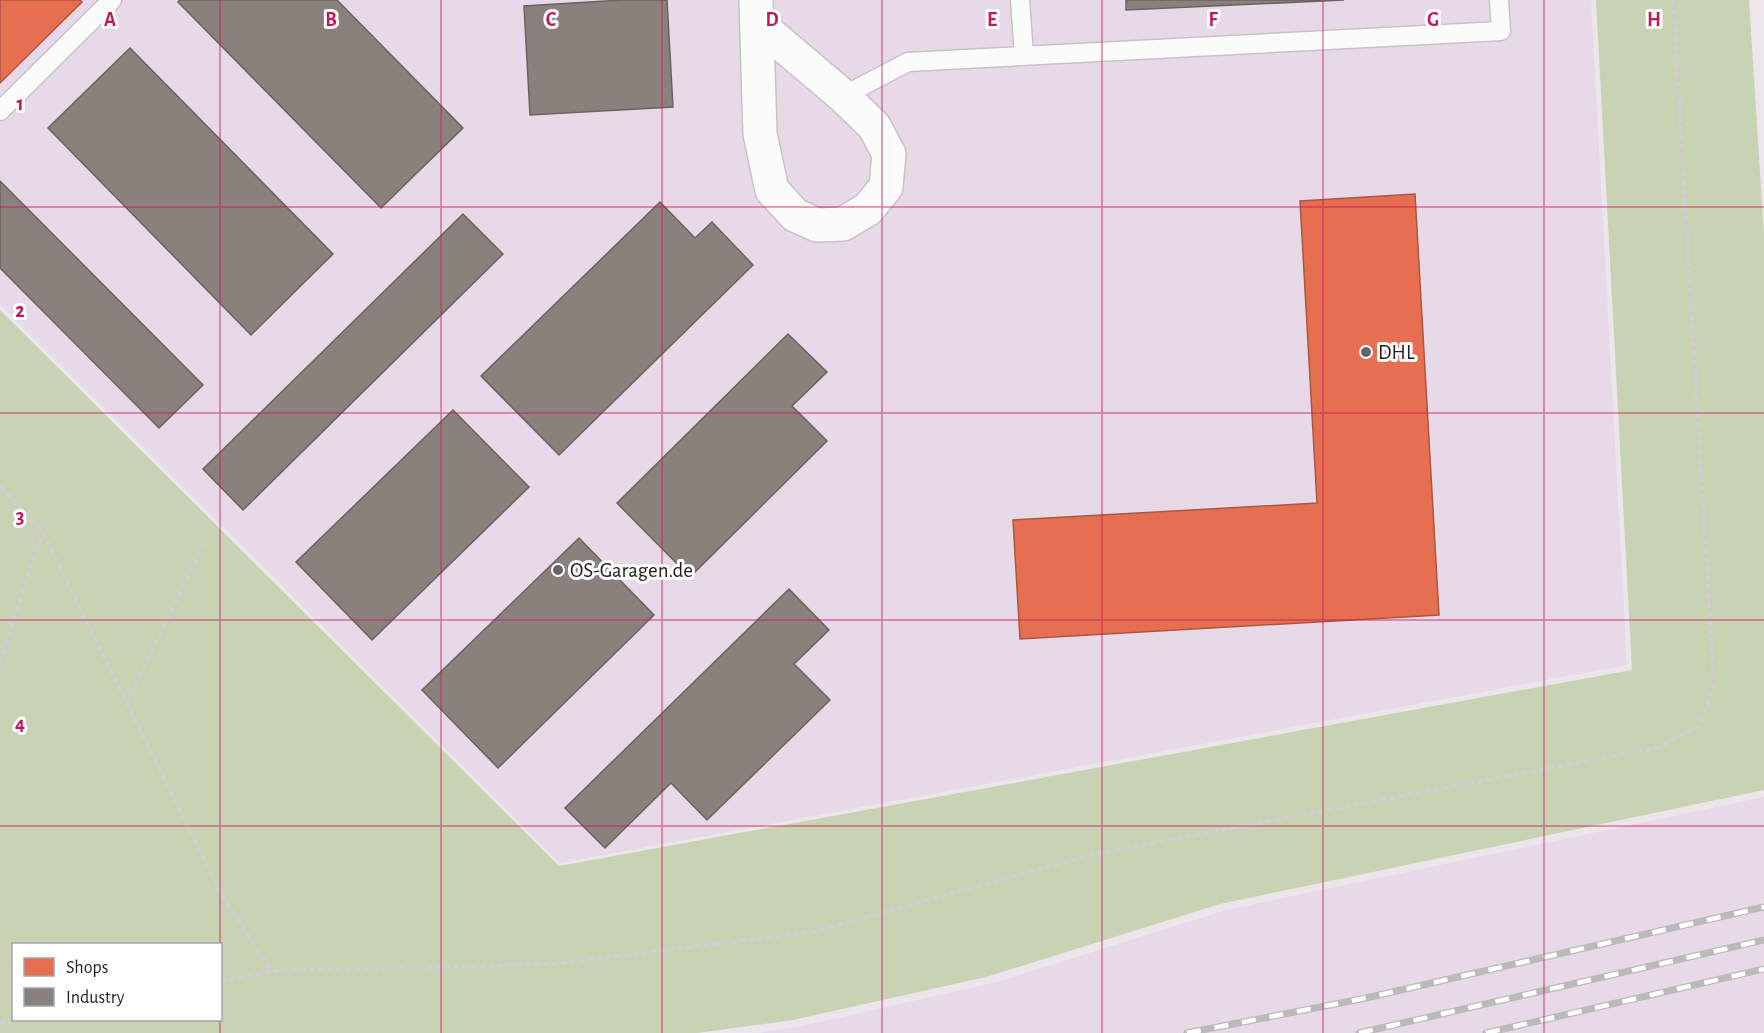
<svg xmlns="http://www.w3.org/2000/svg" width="1764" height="1033" viewBox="0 0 1764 1033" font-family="'Alegreya Sans',sans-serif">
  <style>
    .built { fill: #e7d9e7 }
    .green { fill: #c7d3b3; fill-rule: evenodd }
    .shops { fill: #e76f51; stroke: #ac5642; stroke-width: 1.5 }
    .industry { fill: #8a817c; stroke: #6a6360; stroke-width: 1.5 }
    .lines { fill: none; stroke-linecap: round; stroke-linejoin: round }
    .lane-casing { stroke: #c8c2c8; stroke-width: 21 }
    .street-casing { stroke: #c8c2c8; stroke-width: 36 }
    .path { stroke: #d1cfd1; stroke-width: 4; stroke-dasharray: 6 3; stroke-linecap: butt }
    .lane { stroke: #fcfbfc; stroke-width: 18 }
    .street { stroke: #fcfbfc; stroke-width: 33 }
    .rail-casing { stroke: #bbbabb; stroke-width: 7 }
    .rail { stroke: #fff; stroke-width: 4.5; stroke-dasharray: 14; stroke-linecap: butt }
    .grid { fill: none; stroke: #c2185b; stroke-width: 1.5; stroke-opacity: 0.55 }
    .poi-dot { fill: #686267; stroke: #fff; stroke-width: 2 }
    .labels { text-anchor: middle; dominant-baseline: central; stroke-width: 6; stroke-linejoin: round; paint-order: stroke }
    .poi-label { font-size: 21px; fill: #211c20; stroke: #fff; text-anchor: start }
    .grid-label { font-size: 20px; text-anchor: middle; font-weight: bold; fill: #c2185b; stroke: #fff; stroke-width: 6; stroke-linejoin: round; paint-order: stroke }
  </style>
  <rect width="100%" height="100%" fill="#ece5ec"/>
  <g class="built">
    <path d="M0,0h1591l36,665 -1067,198 -560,-559z"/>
    <path d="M1764,797v236h-1005l39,-6 199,-45 229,-72z"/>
  </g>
  <path class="green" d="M1596,0h153l15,236v554l-544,114 -234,73 -193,43 -96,13h-697v-723l559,556 1073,-196zM14,944h206v76h-206z"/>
  <g class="shops">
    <path d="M0,0h80l2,2 -82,81z"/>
    <path d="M1415,194l24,421 -419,24 -7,-119 304,-17 -17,-302z"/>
  </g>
  <g class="industry">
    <path d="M180,0h157l126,128 -82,80 -203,-206z"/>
    <path d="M622,0h45l6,107 -143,8 -6,-109z"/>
    <path d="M1126,0h218l-218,10z"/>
    <path d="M130,48l203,206 -82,81 -203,-207z"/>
    <path d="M0,181l203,204 -44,43 -159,-160z"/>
    <path d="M660,202l35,36 17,-16 41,43 -194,190 -78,-79z"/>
    <path d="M463,214l40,40 -260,256 -40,-41z"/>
    <path d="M788,334l39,38 -35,34 35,35 -137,136 -73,-74z"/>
    <path d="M453,410l76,77 -157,153 -76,-78z"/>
    <path d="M579,538l75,77 -156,153 -76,-78z"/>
    <path d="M789,589l40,41 -35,34 36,36 -123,120 -36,-37 -66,65 -40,-40z"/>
  </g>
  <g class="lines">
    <g class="lane-casing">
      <g id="lane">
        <path d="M1020,0l4,55"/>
        <path d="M843,96l65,-34 593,-31 -2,-31"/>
        <path d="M0,111l112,-111"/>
      </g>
    </g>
    <g class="street-casing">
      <path id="street" d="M756,0l4,134 12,56 23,25 22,10 26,-1 25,-15 18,-22 3,-33 -15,-28 -31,-30 -86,-73"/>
    </g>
    <g class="path">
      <path d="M0,486l42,45 179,363 51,77"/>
      <path d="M0,663l42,-131"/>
      <path d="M127,702l79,-163"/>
      <path d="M220,981l52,-10 282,-7 258,-32 278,-77 567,-107 42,-22 15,-40 -41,-686"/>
      <path d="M0,1022l16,-2"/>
    </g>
    <use href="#lane" class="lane"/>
    <use href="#street" class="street"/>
    <g class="rail-casing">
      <g id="rail">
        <path d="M1187,1033l179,-35 398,-91"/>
        <path d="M1359,1033l405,-93"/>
        <path d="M1486,1033l278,-64"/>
      </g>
    </g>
    <use href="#rail" class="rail"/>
  </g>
  <path class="grid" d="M220,0v944M441,0v1033M662,0v1033M882,0v1033M1102,0v1033M1323,0v1033M1544,0v1033M0,207h1764M0,413h1764M0,620h1764M0,826h1764M220,944v76M220,1020v13"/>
  <g class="poi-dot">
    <circle cx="1366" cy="352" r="6"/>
    <circle cx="558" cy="570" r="6"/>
  </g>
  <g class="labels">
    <g class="poi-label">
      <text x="1378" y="352">DHL</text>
      <text x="570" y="570">OS-Garagen.de</text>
    </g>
  </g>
  <g class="grid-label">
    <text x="110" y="26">A</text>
    <text x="331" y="26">B</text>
    <text x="551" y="26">C</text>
    <text x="772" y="26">D</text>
    <text x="992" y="26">E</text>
    <text x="1213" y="26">F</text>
    <text x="1433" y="26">G</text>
    <text x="1654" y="26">H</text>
    <text x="20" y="110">1</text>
    <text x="20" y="317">2</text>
    <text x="20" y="523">3</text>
    <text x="20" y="730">4</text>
  </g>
  <rect x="12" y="943" width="210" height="78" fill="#ffffff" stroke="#a6a4a6" stroke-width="1.5"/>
  <rect x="24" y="958" width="30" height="18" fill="#e76f51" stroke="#a6a4a6" stroke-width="1.5"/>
  <text x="66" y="973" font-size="18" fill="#211c20">Shops</text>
  <rect x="24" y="988" width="30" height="18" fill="#8a817c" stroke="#a6a4a6" stroke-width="1.5"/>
  <text x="66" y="1003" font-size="18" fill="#211c20">Industry</text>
</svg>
